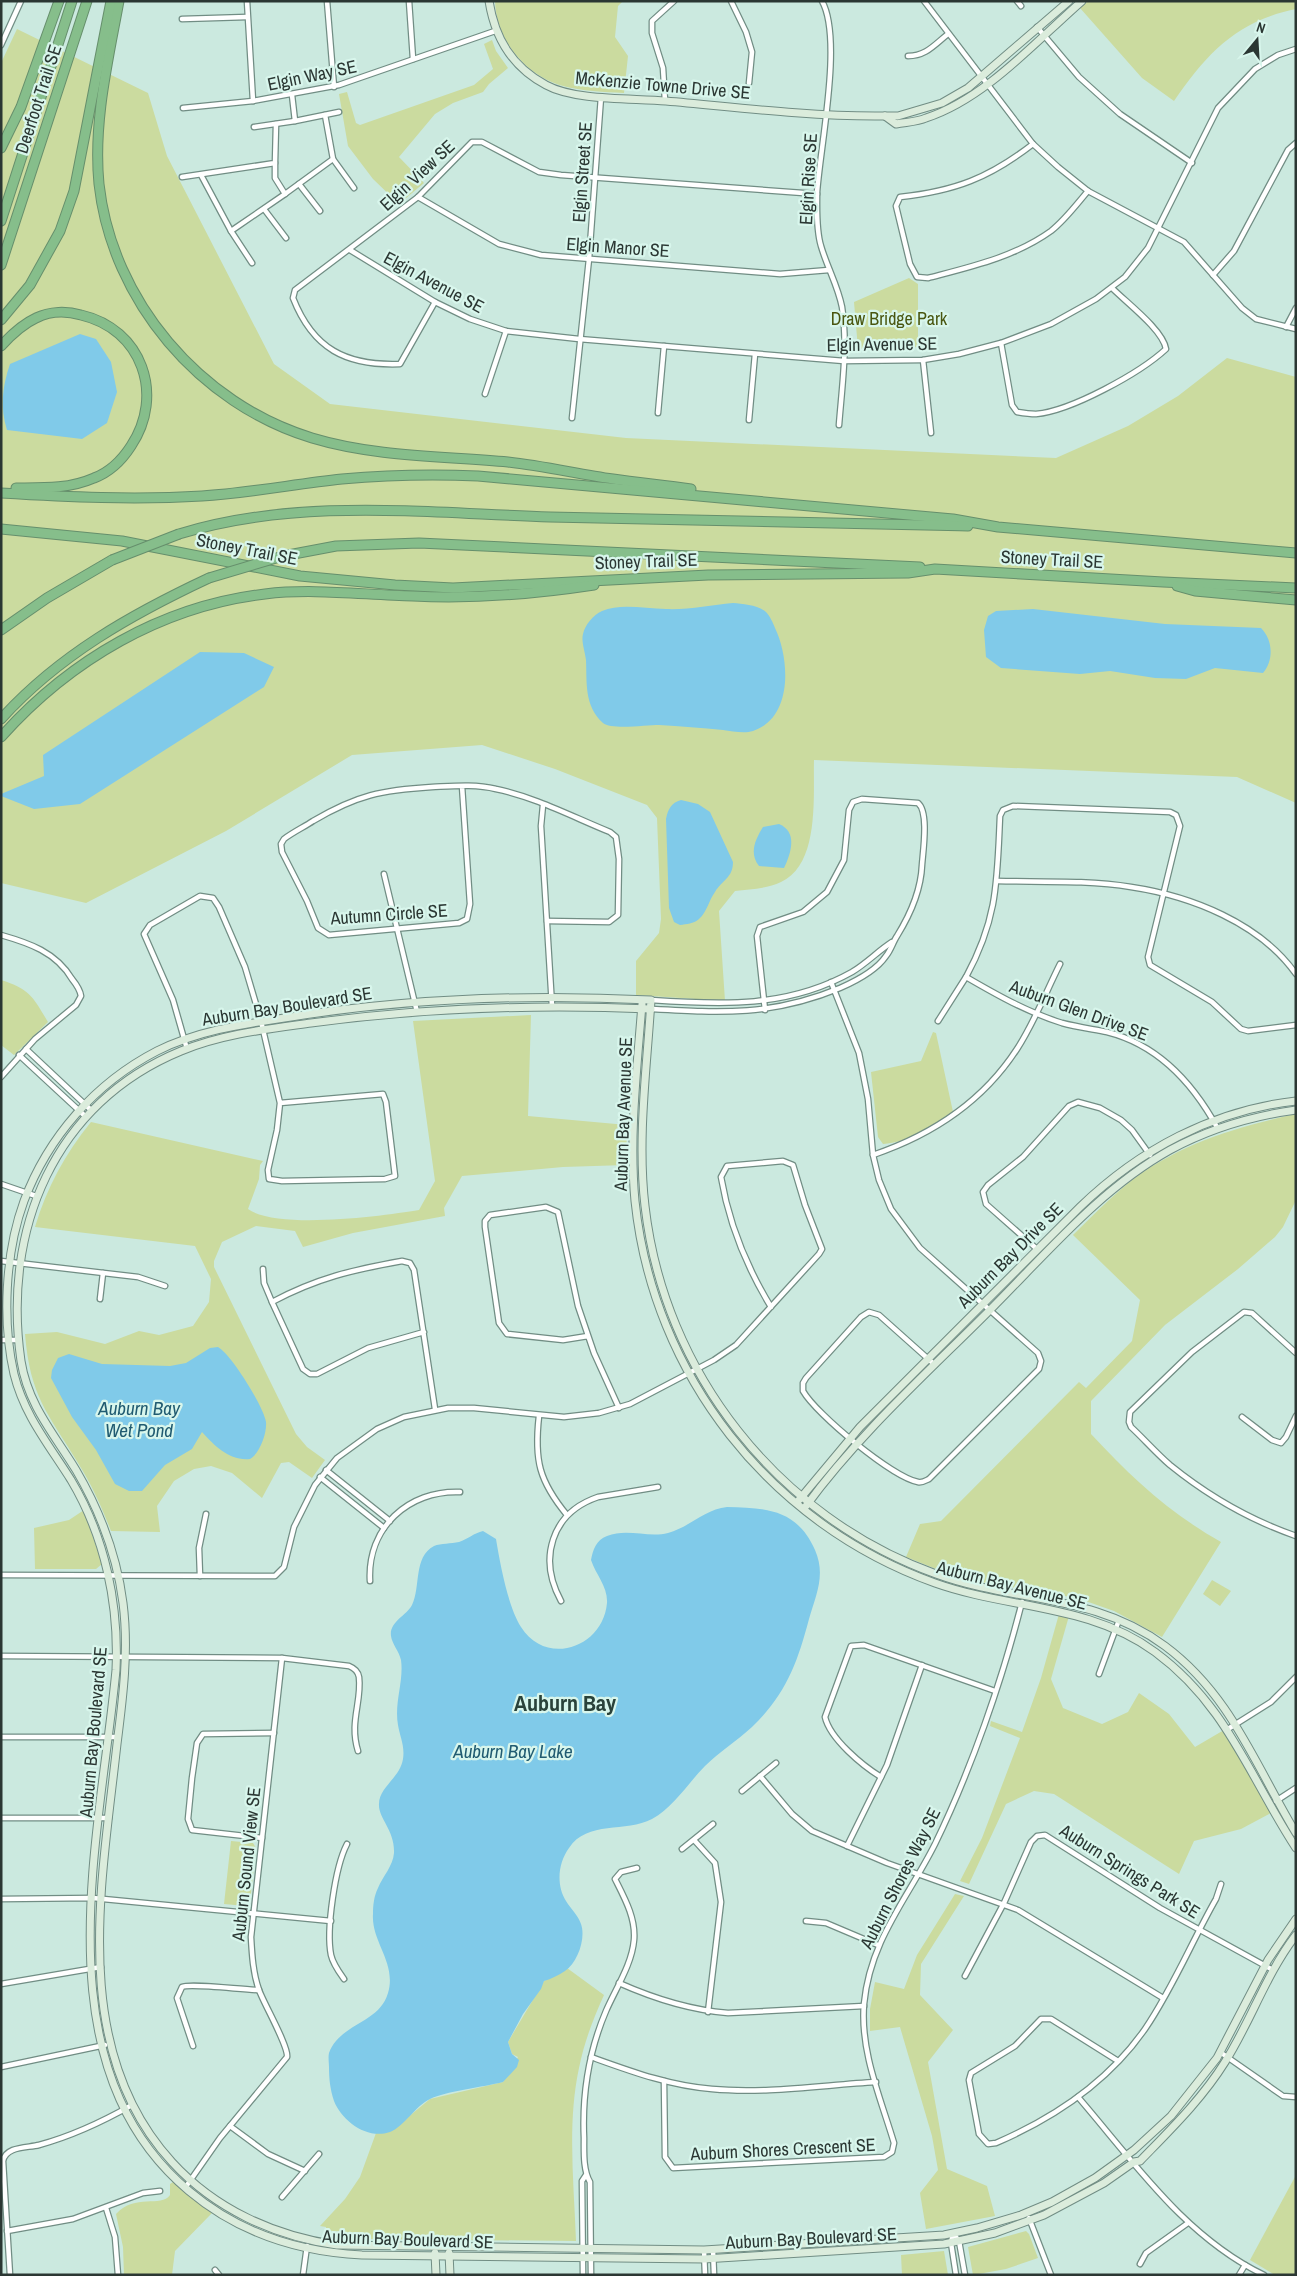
<svg xmlns="http://www.w3.org/2000/svg" width="1297" height="2276" viewBox="0 0 1297 2276" font-family="'Archivo Narrow',sans-serif">
  <style>
    .green { fill: #cbdb9f }
    .water { fill: #80cae9 }
    .lines { fill: none; stroke-linecap: round; stroke-linejoin: round }
    .street-casing { stroke: #718d84; stroke-width: 7 }
    .secondary-casing { stroke: #718d84; stroke-width: 9 }
    .highway-casing { stroke: #668f6c; stroke-width: 11 }
    .street { stroke: #fff; stroke-width: 4.5 }
    .secondary { stroke: #dbecdc; stroke-width: 7 }
    .highway { stroke: #86be8b; stroke-width: 9 }
    .highway-bridge-casing { stroke: #668f6c; stroke-width: 11; stroke-linecap: butt }
    .highway-bridge { stroke: #86be8b; stroke-width: 9 }
    .labels { text-anchor: middle; dominant-baseline: central; stroke-width: 4.5; stroke-linejoin: round; paint-order: stroke }
    .street-label { font-size: 18px; fill: #2b3733; stroke: #d8f6ec }
    .park-label { font-size: 18px; fill: #495610; stroke: #d8f6ec }
    .water-label { font-size: 19px; font-style: italic; fill: #205b71; stroke: #d8f6ec }
    .district-label { font-size: 22px; font-weight: bold; fill: #29423a; stroke: #d8f6ec }
  </style>
  <rect width="100%" height="100%" fill="#cbe9df"/>
  <g class="green">
    <path d="M495,1h128l-5,5 -3,31 13,19 -4,37c-20,-1 -42,-2 -61,-7 -37,-10 -67,-46 -68,-85z"/>
    <path d="M1088,1h208v8c-59,12 -89,44 -122,92l-32,-23 -62,-70z"/>
    <path d="M17,29l131,64 19,63 107,208 56,40 296,34 430,20 72,-32 50,-30 49,-38 69,19v426l-59,-26 -423,-17c-1,36 6,104 -33,122 -14,7 -31,7 -46,9l-16,20 6,90 -89,-6v-34l23,-28 2,-14 -4,-101 -10,-13 -92,-36 -73,-24 -130,10 -126,76 -140,72 -85,-20v-820z"/>
    <path d="M492,40l4,11 12,17 -19,16 -6,8 -30,11 -18,11 -36,43 25,26 -25,21 -26,-25 -25,-33 -9,-52 8,-2 9,31 4,2 114,-40 19,-16 -9,-25z"/>
    <path d="M909,278l9,6v63l-60,2 -4,-47z"/>
    <path d="M1,980c29,9 32,17 47,42l-34,33 -13,-10z"/>
    <path d="M531,1015l-3,101 99,9 -1,40 -63,2 -101,9 -18,32 1,8 -92,17 -50,14 -8,-16 -39,-5 -34,16 -8,19v6l82,167 11,13 18,13 -13,18 -23,-16 -8,1 -19,35 -30,-25 -21,-7 -17,3 -20,12 -17,25 3,26 -49,-1c-9,-23 -19,-46 -33,-68 -31,-51 -48,-67 -53,-129l32,-2 48,12 34,-13 20,4 34,-9 16,-24 2,-23 -16,-33 -160,-19c12,-40 30,-73 56,-105l172,39 -3,4 -1,14 -11,30c29,21 135,7 171,1l16,-29 -22,-160z"/>
    <path d="M933,1032l3,1 17,79c-21,13 -45,31 -70,32l-5,-7 -7,-65 50,-11z"/>
    <path d="M1296,1114v86l-13,27 -8,10 -37,32 -73,56 -74,76v33c41,44 77,78 130,108l-59,95 -48,-26 -37,-13 -97,-16 -39,-11 -35,-14 14,-33 21,-3 138,-139 7,6 46,-47 8,-41 -67,-65c18,-18 35,-35 54,-51 49,-39 108,-57 169,-70z"/>
    <path d="M84,1510l18,54 -6,5h-61l-1,-41 35,-8z"/>
    <path d="M1212,1580l19,11 -11,15 -17,-12z"/>
    <path d="M1059,1614l10,2 -18,63 12,29 39,16 26,-12 11,-19 30,21 26,33 29,-17 47,83 -30,16 -47,12 -15,33 -125,-80 -20,-3 -28,13 -37,80 -9,-3 22,-43 38,-100 -30,-12 1,-5 31,11 19,-54z"/>
    <path d="M231,1841l22,2 3,5 -6,54 -5,4 -21,-2z"/>
    <path d="M955,1894l9,2 -43,68 -1,31 33,35 -25,32 19,107 40,17 8,30 -69,13 -6,-36 18,-23 -6,-34 -32,-109 -30,4v-22l5,-27 29,7 13,-34z"/>
    <path d="M567,1968l37,27c-11,24 -20,48 -25,73 -12,55 -5,116 -3,173l-214,-2 -22,-2v-5l-14,-2v-3l-6,-1 25,-27 15,-22 16,-44 15,-2 39,-32 73,-17 15,-25 -6,-3 -4,-12 36,-61z"/>
    <path d="M1296,2175v100h-21l-25,-15z"/>
    <path d="M173,2182l39,31 -37,38 -3,24h-48l-1,-28 -7,-33c19,-21 45,-6 54,-19v-11z"/>
    <path d="M1026,2231l3,3 9,24 -32,11 -33,6 -5,-28z"/>
    <path d="M944,2251l4,24h-46l-1,-20z"/>
  </g>
  <g class="water">
    <path d="M80,334l16,5 15,23 6,30 -10,31 -25,16 -75,-9c-7,-22 -5,-43 3,-66z"/>
    <path d="M733,603c10,1 25,2 33,9 4,4 7,11 9,16 15,31 18,90 -22,103 -9,3 -21,0 -30,-1 -21,-2 -43,-4 -64,-5 -12,0 -48,5 -56,-2 -19,-17 -16,-41 -17,-63 -1,-8 -5,-19 -3,-26 2,-9 10,-19 19,-23 19,-8 43,-2 64,-2 22,1 45,-4 67,-6z"/>
    <path d="M1033,609l132,15 96,4c12,12 13,32 2,45l-48,-5 -29,11 -31,-1 -45,-7 -30,3 -79,-6 -15,-11 -2,-27 4,-14 8,-5z"/>
    <path d="M200,652l44,1 30,14 -10,20 -184,117 -46,5 -33,-13v-2l43,-18 -1,-21z"/>
    <path d="M681,800l17,4 12,8 23,50c0,16 -11,18 -18,30 -6,8 -8,20 -16,27 -6,5 -12,5 -19,6l-6,-3 -5,-14 -3,-89c2,-10 5,-16 15,-19z"/>
    <path d="M779,824c19,8 12,29 5,44l-25,-2c-10,-13 -4,-26 4,-39z"/>
    <path d="M218,1347c13,7 46,60 48,75 1,11 -6,31 -16,37 -21,2 -35,-13 -48,-27l-10,17 -27,16 -23,26h-13l-14,-7 -19,-34 -24,-33 -21,-39 1,-8 6,-12 11,-4 33,10 68,2 16,-3 24,-15z"/>
    <path d="M727,1507c39,1 70,2 88,43 11,25 1,45 -6,69 -12,45 -23,75 -57,108 -15,14 -33,25 -47,39 -17,17 -31,41 -53,53 -26,14 -65,1 -83,29 -11,15 -13,37 -3,53 5,8 12,14 15,23 5,14 -3,38 -16,47 -6,4 -14,8 -21,10l-3,8 -18,25 -15,28 4,12 7,6 -2,7 -14,15c-19,5 -57,9 -73,17 -15,7 -25,27 -40,33 -23,8 -48,-11 -56,-31 -4,-12 -5,-23 -5,-34 0,-4 -1,-10 0,-14 11,-30 50,-29 59,-60 9,-30 -17,-51 -15,-79 0,-9 1,-18 5,-26 5,-12 15,-22 16,-35 1,-23 -16,-35 -15,-49 0,-17 21,-26 24,-45 2,-13 -3,-22 -5,-34 -4,-22 6,-44 3,-65 -2,-9 -9,-16 -10,-24 -2,-14 15,-20 21,-31 9,-18 1,-48 22,-59 7,-3 17,-2 25,-4 9,-3 15,-9 24,-11l13,8c4,24 12,68 25,88 25,40 82,21 86,-24 1,-16 -11,-28 -16,-43 2,-10 5,-20 16,-24 20,-8 41,2 61,-3 22,-6 37,-24 59,-26z"/>
  </g>
  <g class="lines">
    <g class="street-casing">
      <g id="street">
        <path d="M247,1l6,100 86,-16 156,-54"/>
        <path d="M327,1l7,86"/>
        <path d="M409,1l4,58"/>
        <path d="M731,1l15,31 6,20 -3,31"/>
        <path d="M822,1c21,38 -2,146 -5,192 0,16 -1,37 4,53 6,21 17,40 21,61 6,39 0,79 -3,118"/>
        <path d="M924,1l109,143 25,23 30,24 96,51 58,66 14,11 40,10"/>
        <path d="M1017,1l4,5"/>
        <path d="M182,19l65,-2"/>
        <path d="M1037,27l42,50 41,37 72,49"/>
        <path d="M1,45l20,-44"/>
        <path d="M908,56c18,0 26,-11 40,-22"/>
        <path d="M292,95l3,26 44,-9"/>
        <path d="M665,101l-2,-33 -11,-35v-12l22,-20"/>
        <path d="M183,108l70,-7"/>
        <path d="M254,127l41,-6"/>
        <path d="M1033,144c-44,34 -78,47 -133,53l-4,9 14,58 7,13 11,1c42,-11 87,-21 123,-47 14,-11 25,-26 37,-40"/>
        <path d="M333,159l21,29"/>
        <path d="M275,163v15l10,16 48,-35 -8,-44"/>
        <path d="M201,175l30,56 21,32"/>
        <path d="M182,177l93,-14 1,-39"/>
        <path d="M299,184l21,27"/>
        <path d="M418,197l81,47 42,11 239,19 49,-4"/>
        <path d="M264,209l22,29"/>
        <path d="M231,231l54,-37"/>
        <path d="M350,250l85,52 35,17 36,12 73,8 265,22 79,-1 36,-6 42,-11 50,-19 45,-25 29,-22 23,-29 70,-140 37,-39 23,-14 18,-6"/>
        <path d="M1213,275l21,-24 54,-101 8,-7"/>
        <path d="M435,302l-35,62c-54,2 -87,-15 -107,-66l2,-8 123,-93 54,-55h10l57,30 22,3 256,19"/>
        <path d="M1286,327l10,-19"/>
        <path d="M1001,343l11,62 5,7c6,1 13,2 19,2 35,-3 104,-41 130,-65 -3,-19 -39,-46 -54,-61"/>
        <path d="M923,360l8,73"/>
        <path d="M485,394l21,-63"/>
        <path d="M658,413l6,-67"/>
        <path d="M572,418l17,-159 12,-162"/>
        <path d="M749,420l6,-66"/>
        <path d="M462,786l8,118 -3,15 -8,4 -130,12 -11,-7 -11,-27 -25,-49 -1,-8 3,-5c9,-7 20,-12 29,-18 44,-26 69,-31 119,-34 22,-1 43,-3 64,2 39,8 77,28 114,43l6,5 3,22 -1,56 -9,7 -62,-1"/>
        <path d="M543,805l-2,21 11,180"/>
        <path d="M384,874l33,138"/>
        <path d="M997,881c43,1 91,-1 134,6 60,9 129,36 165,87"/>
        <path d="M1,935c28,8 55,17 71,44 4,5 8,10 9,17l-5,9 -41,34 -34,38"/>
        <path d="M831,982l28,71 9,46 5,56 6,25 12,29 29,39 118,105 3,8 -2,8 -110,110c-4,2 -7,4 -11,3 -26,-5 -102,-68 -115,-91v-8l3,-5 55,-61 8,-5 10,3 56,50"/>
        <path d="M651,1000c71,5 137,8 201,-28 15,-9 26,-21 40,-30"/>
        <path d="M651,1009c71,4 121,7 189,-21 16,-7 36,-17 46,-32 5,-6 7,-14 11,-20 13,-21 24,-46 25,-71 1,-14 7,-53 -4,-62l-56,-4 -9,3 -4,8 -5,50 -17,32 -24,20 -43,15 -3,9 8,74"/>
        <path d="M938,1021l28,-44"/>
        <path d="M26,1049l66,62"/>
        <path d="M187,1049l-14,-49 -29,-66 6,-9 50,-29 13,2 6,9 26,60 16,54 19,82 -3,27 -9,40 1,9 13,2 103,-2 10,-3 -9,-74 -3,-8 -103,9"/>
        <path d="M19,1055l67,62"/>
        <path d="M1218,1129c-25,-46 -59,-84 -111,-97 -15,-3 -30,-5 -45,-9 -35,-11 -65,-28 -96,-46 32,-59 31,-96 34,-161l3,-6 10,-4 157,6 6,3 4,11 -32,131 2,8 62,37 29,27 7,2 48,-6"/>
        <path d="M873,1155c59,-20 109,-52 144,-106 17,-26 29,-57 43,-85"/>
        <path d="M1,1184l35,12"/>
        <path d="M1038,1250l-52,-46 -3,-12 5,-7 35,-28 46,-51 9,-4 22,6 21,12 11,10 18,25"/>
        <path d="M1,1261l137,16 27,9"/>
        <path d="M263,1269l1,14 8,19"/>
        <path d="M100,1299l3,-26"/>
        <path d="M424,1332l-56,16 -51,26h-7l-7,-5 -31,-67c45,-24 80,-32 130,-41l8,2 4,7 21,139"/>
        <path d="M588,1336l-25,4 -56,-6 -8,-11 -14,-96v-6l5,-6 56,-8 12,5 20,94 16,47 25,55"/>
        <path d="M1,1340h18"/>
        <path d="M1296,1353l-44,-40 -8,-1 -52,40 -62,60 -1,10 2,5c13,12 25,26 39,38 37,30 80,55 126,71"/>
        <path d="M539,1416c-5,44 0,65 28,99"/>
        <path d="M1242,1417l30,23 9,3 5,-6 10,-21"/>
        <path d="M326,1470l64,51"/>
        <path d="M320,1477l64,51"/>
        <path d="M1,1575l274,1 9,-9 10,-40 21,-42 22,-27 40,-29 27,-12 44,-9h26l90,9 35,-4 31,-9 84,-44 22,-15 83,-91 3,-5 -17,-44 -12,-40 -10,-4 -56,5 -6,11c8,47 25,89 50,130"/>
        <path d="M200,1576l-1,-28 7,-34"/>
        <path d="M370,1581c-3,-53 38,-91 90,-89"/>
        <path d="M561,1601c-23,-42 -10,-88 37,-104l60,-10"/>
        <path d="M1,1656l281,2 -31,279c1,18 2,36 8,53 5,14 30,57 28,67l-67,81 -35,50"/>
        <path d="M282,1658l67,8c5,2 9,5 10,11 3,25 -10,45 -1,74"/>
        <path d="M1099,1674l20,-54"/>
        <path d="M1228,1729l43,-27 25,-25"/>
        <path d="M1,1737h117"/>
        <path d="M760,1776l32,38 20,17 75,32 131,47 145,88"/>
        <path d="M881,1777c-18,-11 -51,-38 -56,-60l26,-71 13,-1 131,46"/>
        <path d="M742,1791l34,-28"/>
        <path d="M1276,1801l20,-13"/>
        <path d="M1,1818h108"/>
        <path d="M262,1838l-70,-8 -4,-11 4,-41 5,-35 6,-9 71,-1"/>
        <path d="M694,1840l21,23 6,39 -13,110"/>
        <path d="M847,1846l40,-81 35,-100"/>
        <path d="M682,1849l31,-25"/>
        <path d="M1,1899l92,-1 238,23"/>
        <path d="M806,1921l20,2 52,22"/>
        <path d="M965,1976l39,-73 27,-61 6,-6 8,-1 115,73 113,62"/>
        <path d="M344,1979c-5,-7 -11,-15 -13,-24 -5,-25 4,-88 16,-111"/>
        <path d="M619,1983c36,16 70,27 109,30l136,-7"/>
        <path d="M1,1984l100,-17"/>
        <path d="M193,2046l-16,-48 5,-11c8,-4 62,3 77,3"/>
        <path d="M1220,2052l63,44 13,1"/>
        <path d="M591,2057c39,14 79,29 121,32 53,5 111,-4 164,-7"/>
        <path d="M1118,2061l-67,-42h-10l-26,27 -44,27 -2,7 10,54 9,10 8,-1c58,-25 112,-61 149,-114 28,-41 47,-88 71,-130l5,-15"/>
        <path d="M1,2067l104,-22"/>
        <path d="M664,2081l1,76 8,11 211,-11 8,-5 2,-9c-13,-44 -34,-91 -30,-139 6,-64 44,-106 71,-160 36,-74 67,-163 87,-242"/>
        <path d="M1078,2097c56,65 107,140 186,178"/>
        <path d="M230,2126l38,28 37,17"/>
        <path d="M282,2197l37,-43"/>
        <path d="M106,2208l9,29 3,38"/>
        <path d="M1029,2218l22,57"/>
        <path d="M7,2231l66,-12 70,-26 17,-2"/>
        <path d="M953,2233l6,8 6,34"/>
        <path d="M953,2233l-2,10 5,32"/>
        <path d="M704,2250l1,25"/>
        <path d="M713,2250l1,25"/>
        <path d="M1140,2264l6,-11 42,-30"/>
        <path d="M215,2270l4,5"/>
        <path d="M10,2275l-7,-114c3,-15 24,-13 36,-16 33,-9 63,-23 93,-40"/>
        <path d="M303,2275l4,-29"/>
        <path d="M583,2275l-1,-94 4,-6"/>
        <path d="M591,2275l-1,-93c-7,-12 -6,-30 -6,-44 -2,-44 5,-87 22,-127 10,-23 26,-47 28,-71 2,-22 -10,-43 -19,-61l6,-7 16,-4"/>
        <path d="M1239,2275l6,-10"/>
      </g>
    </g>
    <g class="secondary-casing">
      <g id="secondary">
        <path d="M489,1c6,38 23,66 57,84 29,16 87,13 120,16 69,6 139,15 209,15h23l44,-13 26,-15 101,-87"/>
        <path d="M885,116l11,8c10,-2 21,-2 30,-6 59,-19 110,-77 156,-117"/>
        <path d="M642,1004c-5,65 -13,132 -7,197 18,174 135,323 300,382 73,26 155,21 220,69 72,53 94,124 141,196"/>
        <path d="M651,1009c-114,-5 -227,-1 -340,14 -43,6 -89,11 -130,28 -127,52 -179,179 -160,310 7,44 33,73 55,109 24,41 41,86 47,133 6,47 0,94 -6,141 -15,138 -49,305 55,418 43,47 102,74 165,83l367,5 240,-15 33,-7 44,-13 31,-13 43,-24 39,-28 37,-34 46,-58 51,-98 28,-41"/>
        <path d="M799,1500l61,-73 220,-220c59,-57 133,-97 216,-106"/>
        <path d="M806,1506c53,-72 121,-133 184,-196 56,-56 110,-121 180,-160 39,-21 82,-34 126,-40"/>
        <path d="M1296,1833c-41,-68 -65,-138 -131,-187 -71,-53 -150,-43 -229,-72 -158,-57 -272,-201 -291,-368 -8,-68 2,-139 6,-206 -120,-6 -241,-2 -360,17 -46,7 -92,13 -134,34 -62,32 -109,86 -133,150 -19,52 -22,120 -10,173 10,41 35,71 57,106 34,57 48,124 45,190 -16,169 -77,395 73,521 50,42 109,61 173,64l342,4 240,-15 51,-11 49,-18 60,-32 30,-21 6,-1c30,-31 62,-62 85,-99 26,-41 41,-88 71,-127"/>
        <path d="M435,2253l1,22"/>
        <path d="M449,2253l1,22"/>
      </g>
    </g>
    <g class="highway-casing">
      <g id="highway">
        <path d="M119,1c-11,60 -26,122 -20,183 13,117 101,220 213,254 63,19 131,18 196,24 36,4 70,12 105,17 26,4 52,6 78,10"/>
        <path d="M1,148l20,-41 38,-106"/>
        <path d="M1,221l71,-220"/>
        <path d="M1,265l86,-264"/>
        <path d="M1,320l29,-35 30,-54 14,-40 37,-190"/>
        <path d="M1,346c10,-11 22,-22 35,-28 14,-7 31,-7 45,-3 61,14 84,80 50,131 -9,14 -21,26 -37,32 -25,11 -51,10 -78,10"/>
        <path d="M1,493c67,4 134,7 201,3 47,-3 93,-12 140,-17 45,-4 90,-5 136,-3l475,43 45,8 298,26"/>
        <path d="M1,529l121,12 178,35 95,9 58,3 255,-13 200,-2 27,-4 228,13 133,6"/>
        <path d="M179,534c121,-37 247,-21 371,-17 140,4 279,6 418,9"/>
        <path d="M283,556l53,-10 83,-3 501,24"/>
        <path d="M1177,586l18,5 101,9"/>
        <path d="M1,630l46,-32 65,-38"/>
        <path d="M1,719c58,-64 131,-105 208,-141"/>
        <path d="M1,737c69,-77 161,-131 264,-143 49,-6 99,1 148,2 59,3 122,-2 181,-11"/>
      </g>
    </g>
    <use href="#street" class="street"/>
    <use href="#secondary" class="secondary"/>
    <use href="#highway" class="highway"/>
    <g class="highway-bridge-casing">
      <g id="highway-bridge">
        <path d="M112,560l67,-26"/>
        <path d="M209,578l74,-22"/>
      </g>
    </g>
    <use href="#highway-bridge" class="highway-bridge"/>
  </g>
  <g class="labels">
    <g class="street-label">
      <text transform="translate(312 75) rotate(-12)">Elgin Way SE</text>
      <text transform="translate(663 85) rotate(5)">McKenzie Towne Drive SE</text>
      <text transform="translate(38 99) rotate(-72)">Deerfoot Trail SE</text>
      <text transform="translate(582 172) rotate(-86)">Elgin Street SE</text>
      <text transform="translate(417 175) rotate(-43)">Elgin View SE</text>
      <text transform="translate(808 179) rotate(-87)">Elgin Rise SE</text>
      <text transform="translate(618 247) rotate(4)">Elgin Manor SE</text>
      <text transform="translate(434 282) rotate(28)">Elgin Avenue SE</text>
      <text transform="translate(882 344) rotate(-1)">Elgin Avenue SE</text>
      <text transform="translate(247 549) rotate(11)">Stoney Trail SE</text>
      <text transform="translate(1052 559) rotate(3)">Stoney Trail SE</text>
      <text transform="translate(646 561) rotate(-2)">Stoney Trail SE</text>
      <text transform="translate(389 914) rotate(-4)">Autumn Circle SE</text>
      <text transform="translate(287 1006) rotate(-9)">Auburn Bay Boulevard SE</text>
      <text transform="translate(1079 1010) rotate(20)">Auburn Glen Drive SE</text>
      <text transform="translate(623 1114) rotate(-88)">Auburn Bay Avenue SE</text>
      <text transform="translate(1010 1255) rotate(-45)">Auburn Bay Drive SE</text>
      <text transform="translate(1012 1585) rotate(14)">Auburn Bay Avenue SE</text>
      <text transform="translate(93 1732) rotate(-85)">Auburn Bay Boulevard SE</text>
      <text transform="translate(246 1864) rotate(-84)">Auburn Sound View SE</text>
      <text transform="translate(1130 1871) rotate(32)">Auburn Springs Park SE</text>
      <text transform="translate(900 1878) rotate(-63)">Auburn Shores Way SE</text>
      <text transform="translate(783 2149) rotate(-3)">Auburn Shores Crescent SE</text>
      <text transform="translate(811 2238) rotate(-3)">Auburn Bay Boulevard SE</text>
      <text transform="translate(408 2239) rotate(2)">Auburn Bay Boulevard SE</text>
    </g>
    <g class="park-label">
      <text x="889" y="318">Draw Bridge Park</text>
    </g>
    <g class="water-label">
      <text x="139" y="1408">Auburn Bay<tspan x="139" dy="22">Wet Pond</tspan></text>
      <text x="513" y="1751">Auburn Bay Lake</text>
    </g>
    <g class="district-label">
      <text x="565" y="1703">Auburn Bay</text>
    </g>
  </g>
  <rect width="1297" height="2276" fill="none" stroke="#2b3733" stroke-width="5"/>
  <g transform="translate(1257 40) rotate(18)" stroke="#d8f6ec" stroke-width="4" paint-order="stroke">
  <path d="M0-4L9 19L0 12L-9 19Z" fill="#2b3733"/>
  <text y="-8" font-size="14" font-weight="bold" text-anchor="middle" fill="#2b3733">N</text>
  </g>
</svg>
